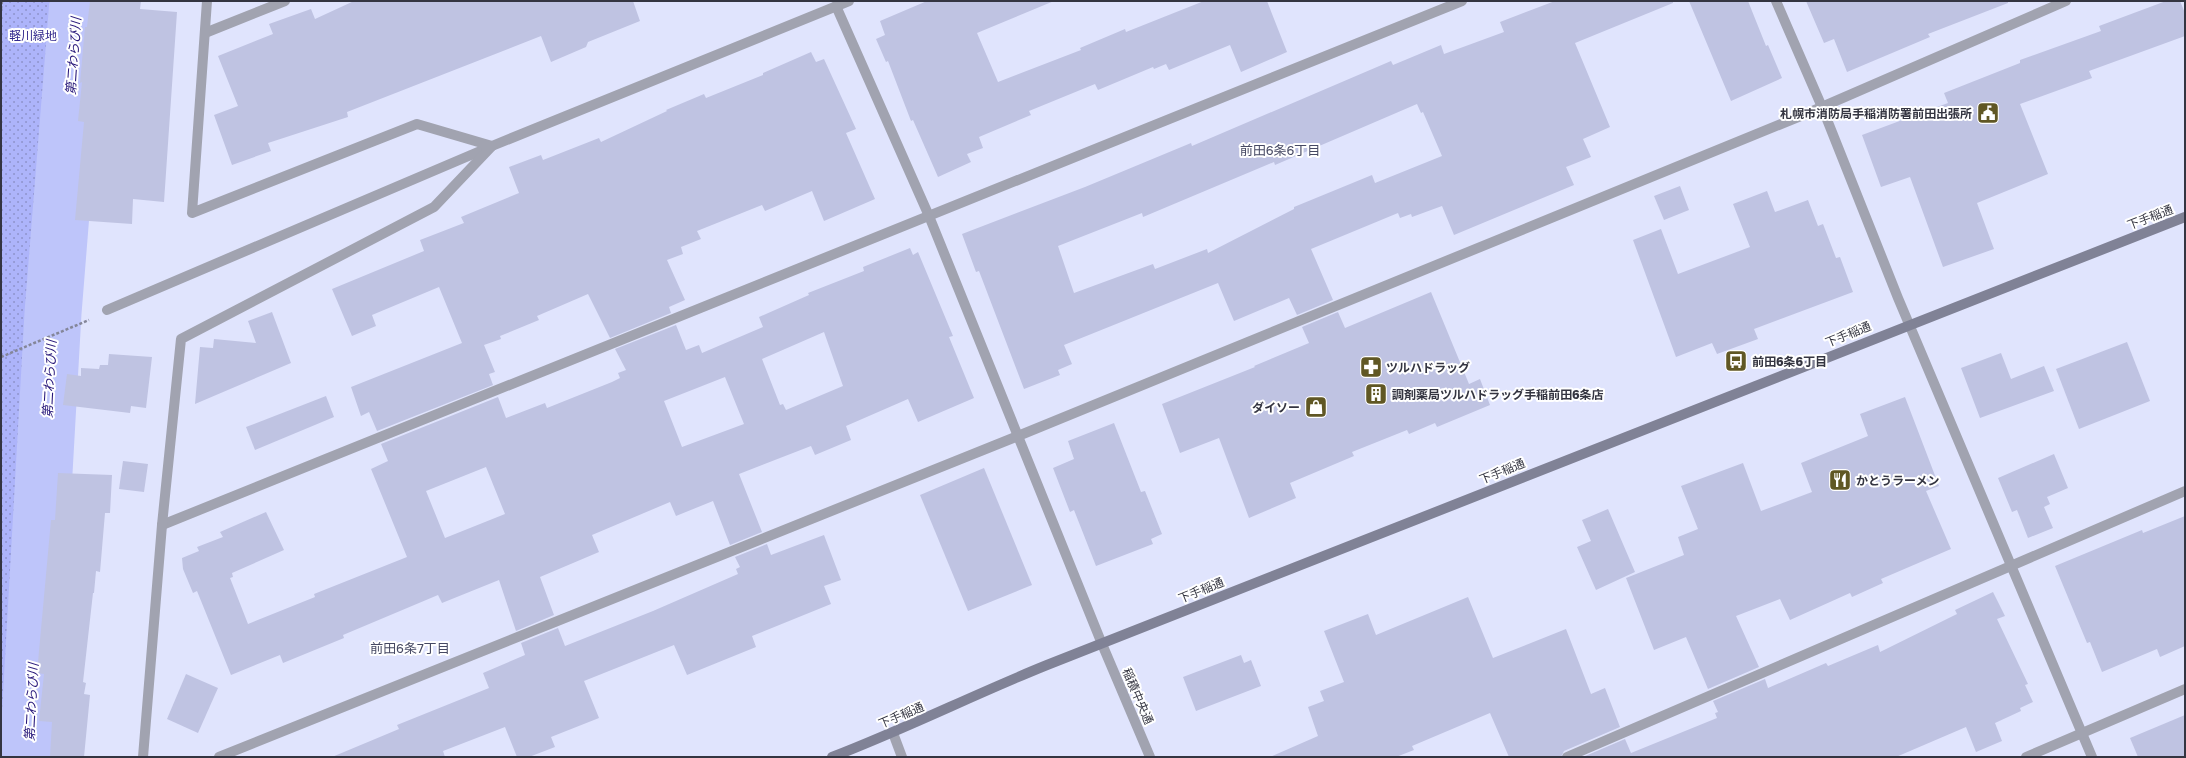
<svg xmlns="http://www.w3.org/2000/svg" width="2186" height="758" viewBox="0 0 2186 758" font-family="'Golos Text','Noto Sans JP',sans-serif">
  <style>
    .park { fill: url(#park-dots) }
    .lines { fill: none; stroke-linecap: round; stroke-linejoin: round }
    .river { stroke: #bec5fa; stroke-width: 57 }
    .building { fill: #bfc3e2; fill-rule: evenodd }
    .path { stroke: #848699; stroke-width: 2.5; stroke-dasharray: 3 2; stroke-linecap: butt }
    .minor { stroke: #a1a3b0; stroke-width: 10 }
    .tertiary { stroke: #a1a3b0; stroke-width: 10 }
    .secondary { stroke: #808296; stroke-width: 10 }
    .labels { text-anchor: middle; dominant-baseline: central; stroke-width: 4; stroke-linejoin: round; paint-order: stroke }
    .park-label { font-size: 12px; fill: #332a8d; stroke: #fff }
    .poi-label { font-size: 12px; font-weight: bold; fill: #343541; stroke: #fff; text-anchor: start }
    .street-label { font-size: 12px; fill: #343541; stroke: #fff }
    .water-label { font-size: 13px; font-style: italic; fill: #261679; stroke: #fff }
    .neighbourhood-label { font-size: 13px; fill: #464963; stroke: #fff }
  </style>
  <defs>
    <pattern id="park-dots" width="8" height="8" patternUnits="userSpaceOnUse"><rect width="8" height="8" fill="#adb4fa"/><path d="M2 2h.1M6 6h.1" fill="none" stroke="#8e93cc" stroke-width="1.8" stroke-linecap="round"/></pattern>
  </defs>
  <rect width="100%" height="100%" fill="#e0e4fd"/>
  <path class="park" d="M1,1h67l-8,84 -18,297 -30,375h-11z"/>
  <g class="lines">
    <path class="river" d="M28,757l25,-444 25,-312"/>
  </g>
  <g class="building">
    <path d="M90,1h51l-1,8 37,3 -13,190 -31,-3 -1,25 -57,-4 9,-98 -6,-1 4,-39 -2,1 5,-56h2z"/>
    <path d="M354,1h279l7,20 -52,21 -2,5 -35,15 -10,-26 -194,76 1,5 -80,26 3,8 -39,14 -18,-50 24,-9 -20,-50 55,-22 -4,-10 42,-15 4,10z"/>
    <path d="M927,1h127l-77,32 21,49 83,-32 -1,-2 45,-19 1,3 78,-31h63l20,51 -46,20 -11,-27 -61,25 -3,-6 -12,5 -1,-2 -55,23 -3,-6 -66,27 2,4 -52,22 4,11 -16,6 4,8 -33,15 -25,-57 -2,1 -23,-60 -2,1 -10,-23 9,-4 -5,-14z"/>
    <path d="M1555,1h118v2l-98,40 35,84 -27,12 8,18 -25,10 8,18 -120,50 -12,-29 -30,11 -1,-3 -11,4 -2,-5 -87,36 22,51 -36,15 -8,-17 -55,23 -16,-38 -154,62 8,19 -14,6 2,5 -36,14 -45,-118 -3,1 -14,-38 123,-47 106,-44 1,3 199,-85 2,4 48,-20 3,9 60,-22 -4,-10zM1417,104l4,9 2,-1 19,44 -67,27 -3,-8 -78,32v2l-86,44 -1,-4 -52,20 -2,-5 -79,29 -16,-47 84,-33 1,4 131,-55 1,3z"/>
    <path d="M1689,1h59l18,45 2,-1 14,33 -51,23z"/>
    <path d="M1806,1h202v2l-80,31 2,3 -83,35 -13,-33 -10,4z"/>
    <path d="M2166,1h14l5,12v23l-96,35 3,7 -72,26 28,70 -71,29 17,46 -51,18 -33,-90 -29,10 -19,-52 86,-32 -4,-10 76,-30v-3l81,-29 -2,-5z"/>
    <path d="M811,52l5,10 8,-3 32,70 -10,4 29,66 -51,22 -12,-30 -47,20 -3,-6 -65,26 4,8 -20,8 2,7 -16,6 18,40 -16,7 2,6 -61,25 -22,-44 -51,22 2,4 -39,16 1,3 -17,6 11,27 -6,2 4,11 -116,46 -8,-19 -8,4 -10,-29 111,-44 -23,-56 -67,28 4,11 -24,10 -20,-47 92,-38 -4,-11 44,-17 -3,-6 58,-24 -10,-26 32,-12 2,5 56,-22 2,4 66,-31 -1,-1 38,-16 2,4 57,-23v-2z"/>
    <path d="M1680,186l9,24 -25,10 -10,-24z"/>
    <path d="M1767,191l8,21 33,-12 10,26 5,-2 13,34 4,-1 13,35 -99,37 4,10 -41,15 -5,-11 -36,14 -43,-117 28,-11 17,45 72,-27 -17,-43z"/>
    <path d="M910,248l3,7 5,-3 35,84 -4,1 25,61 -56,24 -10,-23 -62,27 5,14 -36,15 -4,-9 -72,28 23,58 -32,13 -17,-44 -37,15 -6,-14 -78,33 7,17 -59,25 14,38 -38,16 -17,-51 -57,23 -4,-8 -95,40 1,3 -61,25 -3,-8 -49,20 -34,-84 -4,2 -10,-24 -1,-11 17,-7 -2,-4 26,-10 -3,-5 46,-20 18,38 -52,23 1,4 -3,1 18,46 67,-27 -1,-3 93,-37 -36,-88 17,-8 -7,-17 117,-47 8,21 39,-15 2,5 65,-26 8,-4 -2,-5 8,-3 -11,-21 61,-24 10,25 13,-5 3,8 61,-26 -4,-10 50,-22 -1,-2 56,-22 -1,-4zM824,332l19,54 -57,24 -3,-6 -3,1 -18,-46zM725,377l19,47 -62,23 -18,-46zM486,467l19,47 -60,24 -19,-47z"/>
    <path d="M1431,292l38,92 11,-5 10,26 -53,22 -2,-4 -26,11 -2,-4 -55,22 2,4 -64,27 6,15 -47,20 -30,-80 -39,15 -18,-49 93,-37 -1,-1 55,-23 -7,-16 36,-15 7,16z"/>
    <path d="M272,312l19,51 -96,41 5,-57 13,1 1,-9 42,4 -8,-22z"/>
    <path d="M2127,342l23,59 -71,28 -23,-60z"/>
    <path d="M2001,353l10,26 33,-13 10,25 -74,27 -19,-50z"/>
    <path d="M109,354l43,3 -6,51 -15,-2 -1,7 -67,-8 4,-31 14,2v-8l18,1 1,-4h8z"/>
    <path d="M326,396l8,21 -79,33 -9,-23z"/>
    <path d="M1905,397l34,89 -13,5 25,58 -70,30 2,4 -31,14 -2,-4 -60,27 -10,-21 -44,17 23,51 -51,22 -22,-52 -32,13 -28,-72 58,-23 -6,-18 20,-8 -17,-43 62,-23 18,48 51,-19 -11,-29 67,-27 -8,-22z"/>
    <path d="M1114,423l27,69 4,-1 17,43 -11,5 2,5 -57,22 -22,-56 -4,2 -17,-44 21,-9 -6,-18z"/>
    <path d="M2054,454l14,34 -21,9 3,7 -6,3 9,21 -25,10 -11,-28 -5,2 -14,-34z"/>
    <path d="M123,461l25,3 -4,28 -25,-3z"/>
    <path d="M984,468l48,117 -64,26 -48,-116z"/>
    <path d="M58,473l54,2 -2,38h-5l-5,59 -4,-1 -2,22h-1l-10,89 3,1 -2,11 6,1 -6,62h-34l2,-35 -13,-1 5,-47 -7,-1 14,-153h4z"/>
    <path d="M1608,509l27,63 -39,18 -19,-43 14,-6 -9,-21z"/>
    <path d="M2185,516v130l-25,11 -3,-8 -55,23 -12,-30 -3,1 -32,-77 87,-36 1,3z"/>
    <path d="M824,535l17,45 -17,6 7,18 -79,32 4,11 -69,28 -13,-30 -90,36 15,37 -48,19 4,10 -26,10h-12l-12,-30 -62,24 2,6h-113l67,-28 -2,-4 92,-37 -6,-15 42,-18 -4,-12 37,-15 7,18 88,-35 85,-37 -2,-5 4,-2 -5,-10 32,-13 4,11z"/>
    <path d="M1993,592l12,24 -8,3 31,65 -3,1 8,17 -13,6 1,3 -26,12 7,18 -26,11 -10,-25 -70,30h-313l42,-18 6,14 86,-35 -2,-5 3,-1 -5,-11 52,-22 3,9 58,-25 2,3 50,-21 2,7 77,-38 -2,-4z"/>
    <path d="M1468,597l25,61 73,-29 25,65 14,-6 15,39 -56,24 -3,6h-52l-19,-44 -78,33 2,4 -18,7h-126l48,-21 -10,-29 16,-6 -4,-10 24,-9 -20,-51 44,-17 8,21z"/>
    <path d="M1241,655l3,8 7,-3 10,26 -65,25 -13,-34z"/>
    <path d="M186,674l32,14 -20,45 -31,-14z"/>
    <path d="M2185,715v42h-47l-8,-19z"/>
  </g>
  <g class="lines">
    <g class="path">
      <path d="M1,9l1,-8"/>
      <path d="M1,357l88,-37"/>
    </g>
    <g class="minor">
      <path d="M1776,1l46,106 76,191 194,459"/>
      <path d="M836,6l93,210 173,428"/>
      <path d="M205,33l80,-32"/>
      <path d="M107,310l385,-164 357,-145"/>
      <path d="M162,525l1300,-524"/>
      <path d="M893,733l9,24"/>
      <path d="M143,757l19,-232 19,-186 253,-132 58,-61 -75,-22 -225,89 15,-212"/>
      <path d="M219,757l799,-321 790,-323 258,-112"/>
      <path d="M1567,757l618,-266"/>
      <path d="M2026,757l159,-68"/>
    </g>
    <path class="tertiary" d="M1102,644l48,113"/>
    <path class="secondary" d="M832,757c73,-28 143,-63 215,-92 379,-151 758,-301 1138,-448"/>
  </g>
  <defs>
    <g id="civic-square" transform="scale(1.15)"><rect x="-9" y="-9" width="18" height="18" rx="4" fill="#605724" stroke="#fff"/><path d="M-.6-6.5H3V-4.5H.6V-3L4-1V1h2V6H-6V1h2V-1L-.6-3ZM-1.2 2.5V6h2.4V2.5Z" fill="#fff"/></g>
    <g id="bus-square" transform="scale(1.15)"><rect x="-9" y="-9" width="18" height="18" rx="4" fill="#605724" stroke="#fff"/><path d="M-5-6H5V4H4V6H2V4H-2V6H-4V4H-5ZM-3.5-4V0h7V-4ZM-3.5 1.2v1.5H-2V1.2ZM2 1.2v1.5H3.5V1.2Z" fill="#fff"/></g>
    <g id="pharmacy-square" transform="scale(1.15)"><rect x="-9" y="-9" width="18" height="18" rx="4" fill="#605724" stroke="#fff"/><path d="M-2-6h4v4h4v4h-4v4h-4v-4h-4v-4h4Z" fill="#fff"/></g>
    <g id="building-square" transform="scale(1.15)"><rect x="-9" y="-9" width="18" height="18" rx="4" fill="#605724" stroke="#fff"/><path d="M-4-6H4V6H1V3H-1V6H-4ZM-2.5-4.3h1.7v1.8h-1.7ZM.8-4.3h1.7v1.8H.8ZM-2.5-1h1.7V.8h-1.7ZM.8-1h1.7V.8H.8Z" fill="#fff"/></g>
    <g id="shop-square" transform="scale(1.15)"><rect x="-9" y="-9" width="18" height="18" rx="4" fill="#605724" stroke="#fff"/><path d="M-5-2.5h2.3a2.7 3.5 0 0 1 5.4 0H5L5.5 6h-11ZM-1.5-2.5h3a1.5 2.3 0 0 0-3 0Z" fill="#fff"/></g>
    <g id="restaurant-square" transform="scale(1.15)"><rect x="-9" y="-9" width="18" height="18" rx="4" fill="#605724" stroke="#fff"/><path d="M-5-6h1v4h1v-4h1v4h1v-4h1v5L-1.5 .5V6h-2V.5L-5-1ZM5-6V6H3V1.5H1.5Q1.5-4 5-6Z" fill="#fff"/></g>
  </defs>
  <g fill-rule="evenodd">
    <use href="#civic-square" x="1988" y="113"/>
    <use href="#bus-square" x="1736" y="361"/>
    <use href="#pharmacy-square" x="1371" y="367"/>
    <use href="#building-square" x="1376" y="394"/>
    <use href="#shop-square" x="1316" y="407"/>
    <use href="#restaurant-square" x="1840" y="480"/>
  </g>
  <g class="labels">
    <g class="park-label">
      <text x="33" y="35">軽川緑地</text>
    </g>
    <g class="poi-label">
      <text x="1972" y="113" text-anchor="end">札幌市消防局手稲消防署前田出張所</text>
      <text x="1752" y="361">前田6条6丁目</text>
      <text x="1386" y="367">ツルハドラッグ</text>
      <text x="1392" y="394">調剤薬局ツルハドラッグ手稲前田6条店</text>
      <text x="1300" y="407" text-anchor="end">ダイソー</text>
      <text x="1856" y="480">かとうラーメン</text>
    </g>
    <g class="street-label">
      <text transform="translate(2150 217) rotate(-21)">下手稲通</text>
      <text transform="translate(1848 334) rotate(-22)">下手稲通</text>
      <text transform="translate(1502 471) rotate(-22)">下手稲通</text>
      <text transform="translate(1201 590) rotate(-22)">下手稲通</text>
      <text transform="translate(1138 696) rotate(67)">稲積中央通</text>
      <text transform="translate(901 715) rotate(-23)">下手稲通</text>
    </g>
    <g class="water-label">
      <text transform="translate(73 56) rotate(-86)">第二わらび川</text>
      <text transform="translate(49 379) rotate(-87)">第二わらび川</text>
      <text transform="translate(31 702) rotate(-87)">第二わらび川</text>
    </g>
    <g class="neighbourhood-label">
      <text x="1280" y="150">前田6条6丁目</text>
      <text x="410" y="648">前田6条7丁目</text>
    </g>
  </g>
  <rect width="2186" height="758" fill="none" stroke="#343541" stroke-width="4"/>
</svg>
